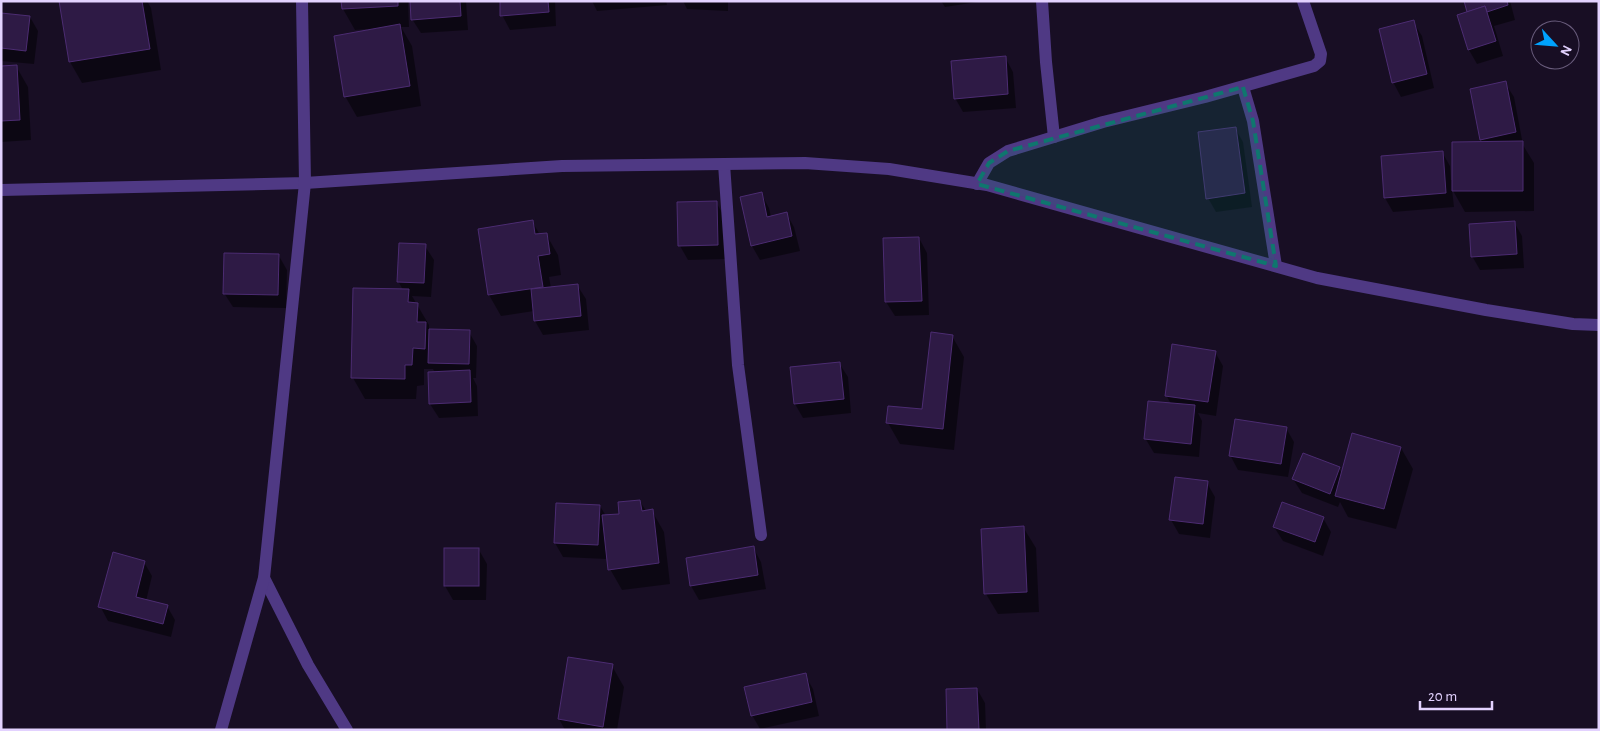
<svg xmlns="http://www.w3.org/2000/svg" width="1600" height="731" viewBox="0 0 1600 731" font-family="'Alegreya Sans',sans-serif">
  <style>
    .shadow { fill: #0007 }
    .building { fill: #2e1a45; stroke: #4c2c72 }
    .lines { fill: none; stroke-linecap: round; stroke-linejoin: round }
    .minor { stroke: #4f3984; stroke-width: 12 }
    .marked { fill: #0f766e; fill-opacity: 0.2; stroke: #0f766e; stroke-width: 4; stroke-dasharray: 10 6; stroke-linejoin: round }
  </style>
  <rect width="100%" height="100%" fill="#180e24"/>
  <g class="shadow">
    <path d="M60,1h87l4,7 10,62 -79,13 -12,-21z"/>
    <path d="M343,1h65l1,26h-8l11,19 9,60 -64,11 -12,-21 22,-67 -12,1 -12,-21z"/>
    <path d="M411,1h55l2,29 -47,3 -9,-14z"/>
    <path d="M501,1h54l1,25 -46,4 -8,-15z"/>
    <path d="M592,1h74l1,4 -70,6z"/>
    <path d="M683,1h45v10l-41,-2z"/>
    <path d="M941,1h43l-39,6z"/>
    <path d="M1465,1h45l5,19 -21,6 9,30 -26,8 -8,-14 -10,-34 10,-3z"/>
    <path d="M1,14l29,3 8,14 -4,33 -33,-3z"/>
    <path d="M1413,22l9,14 12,52 -33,9 -8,-15z"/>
    <path d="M1005,57l8,15 3,36 -53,4 -8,-14z"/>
    <path d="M16,66l12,21 3,53 -30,2v-75z"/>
    <path d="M1505,83l9,14 9,48 11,18v48l-69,1 -13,-23 2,18 -61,5 -8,-14 57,-46 8,14 1,14h2l30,-37 -2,-3z"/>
    <path d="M1235,128l8,14 9,65 -36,5 -8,-14z"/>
    <path d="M761,193l8,15 2,9 15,-4 8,14 6,24 -40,9 -8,-14z"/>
    <path d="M716,202l8,14 2,43 -38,1 -8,-14 -2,-43z"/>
    <path d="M532,221l8,14 6,-1 12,21 3,20 -12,2 2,11 26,-3 9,14 3,31 -46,5 -8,-14 -1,-10 -33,5 -12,-21 -10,-65z"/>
    <path d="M1514,222l8,14 2,32 -44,2 -8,-14z"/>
    <path d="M919,238l8,15 2,62 -34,1 -9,-14z"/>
    <path d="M425,246l9,14 -3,37 -19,-1 17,29v6l40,1 8,14 -1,32h-3l4,8 1,30 -39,2 -9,-14 5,-31 -2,-4h-9v16l-7,1 -1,13h-51l-12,-21 50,-88 -5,-9z"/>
    <path d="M279,256l8,14 -1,38 -53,-1 -9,-14z"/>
    <path d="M952,336l12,21 -10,93 -54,-6 -12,-21 35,-12z"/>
    <path d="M1215,352l8,14 -7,50 -18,-3 4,8 -3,36 -45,-4 -9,-15 26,-34 -5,-9z"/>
    <path d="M839,363l9,14 3,36 -48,5 -8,-14 -4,-36z"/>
    <path d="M1286,428l8,14 -6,35 -50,-7 -8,-15z"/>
    <path d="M1401,448l12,21 -17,60 -48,-12 -8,-15 -2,5 -36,-14 -9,-14 46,-11 3,6z"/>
    <path d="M1207,483l8,14 -5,41 -31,-4 -8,-14z"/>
    <path d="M640,501l6,10h6l12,21 6,52 -48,6 -12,-21 -4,-18v8l-43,-2 -8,-14 45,-37 6,10 15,-1z"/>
    <path d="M1323,518l8,14 -8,24 -40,-15 -9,-14z"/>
    <path d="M1023,527l13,21 3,64 -41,2 -12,-20z"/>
    <path d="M753,547l8,15 5,27 -67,11 -8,-14z"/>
    <path d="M479,550l8,14 -1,36h-33l-8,-14z"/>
    <path d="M144,562l8,14 -6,25 21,5 8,14 -4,17 -63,-16 -8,-15z"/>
    <path d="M612,666l12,21 -7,43h-52l-6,-11z"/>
    <path d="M805,675l8,14 6,27 -59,13 -8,-14z"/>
    <path d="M977,689l8,14 1,27h-38z"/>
  </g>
  <g class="building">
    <path d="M59,1h83l8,48 -81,13z"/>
    <path d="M341,1h57v5l-56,3z"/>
    <path d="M410,1h50l1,15 -50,4z"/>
    <path d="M500,1h48l1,11 -49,4z"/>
    <path d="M1464,1h43l1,4 -21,7 -2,-6 -18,6z"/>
    <path d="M1485,6l11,35 -28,9 -11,-35z"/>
    <path d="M1,13l29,3 -4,35 -25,-3z"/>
    <path d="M1414,20l13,54 -35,9 -13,-54z"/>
    <path d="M400,24l10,62 -66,11 -10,-61z"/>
    <path d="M1006,56l2,38 -54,5 -3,-38z"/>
    <path d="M17,65l3,55 -19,1v-55z"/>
    <path d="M1506,81l10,51 -36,8 -10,-51z"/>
    <path d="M1236,127l9,66 -39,6 -8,-67z"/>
    <path d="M1523,141v50h-71v-49z"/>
    <path d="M1443,151l3,42 -62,5 -3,-42z"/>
    <path d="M762,192l5,25 20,-5 5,24 -41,10 -11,-49z"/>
    <path d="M717,201l1,44 -40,1 -1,-44z"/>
    <path d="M533,220l2,14 12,-1 3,21 -12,2 5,31 -55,8 -10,-66z"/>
    <path d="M1515,221l2,33 -46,3 -2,-33z"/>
    <path d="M919,237l3,64 -37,1 -2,-64z"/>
    <path d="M399,243l27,1 -2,39 -27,-1z"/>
    <path d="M224,253l55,1 -1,41 -55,-1z"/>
    <path d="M578,284l3,32 -47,5 -3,-32z"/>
    <path d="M353,288l56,1 -1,13 10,1 -1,19h9l-1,27 -12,-1 -1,17h-7v14l-54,-1z"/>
    <path d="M429,329l41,1 -1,34 -41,-1z"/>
    <path d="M931,332l22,3 -10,94 -57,-6 2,-17 34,3z"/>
    <path d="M1172,344l44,7 -8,51 -43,-6z"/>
    <path d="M840,362l4,37 -50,5 -4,-37z"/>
    <path d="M470,370l1,32 -42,2 -1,-32z"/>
    <path d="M1148,401l47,4 -4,39 -47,-5z"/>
    <path d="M1235,419l52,8 -6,37 -52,-8z"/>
    <path d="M1352,433l49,14 -17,62 -49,-13z"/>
    <path d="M1303,453l37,14 -10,27 -38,-15z"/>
    <path d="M1175,477l33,4 -5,43 -34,-4z"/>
    <path d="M640,500l2,11 11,-2 6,54 -51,7 -6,-55 17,-1 -1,-12z"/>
    <path d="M1282,502l42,15 -9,25 -42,-15z"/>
    <path d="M556,503l44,2 -2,40 -44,-2z"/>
    <path d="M1024,526l3,66 -43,2 -3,-65z"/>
    <path d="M754,546l4,29 -68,11 -4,-28z"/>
    <rect x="444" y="548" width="35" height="38"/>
    <path d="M113,552l32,9 -9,36 32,8 -5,19 -65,-17z"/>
    <path d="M568,657l45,7 -10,63 -45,-8z"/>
    <path d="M806,673l6,29 -61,14 -7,-29z"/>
    <path d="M977,688l2,42h-32l-1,-41z"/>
  </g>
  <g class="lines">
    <g class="minor">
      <path d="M1042,1l4,61 8,75"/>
      <path d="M1243,87l10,34 23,145"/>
      <path d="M724,164l14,201 23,170"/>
      <path d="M977,184l12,-21 19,-12 95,-29 102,-25 109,-31 6,-5 1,-7 -18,-53"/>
      <path d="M1,190l304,-7 257,-17 243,-3 84,6 98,16 330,93 169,32 87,14 26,1"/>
      <path d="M264,578l44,87 39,65"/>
      <path d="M221,730l43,-152 41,-395 -3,-182"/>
    </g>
  </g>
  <path class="marked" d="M1243,87l10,34 23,145 -299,-82 12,-21 19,-12z"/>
  <rect width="1600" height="731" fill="none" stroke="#e3d2ff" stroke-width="5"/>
  <g transform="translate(1555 45) rotate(116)"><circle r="24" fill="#180e24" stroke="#695c7c"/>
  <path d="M0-4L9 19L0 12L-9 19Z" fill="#00a2fd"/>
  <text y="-8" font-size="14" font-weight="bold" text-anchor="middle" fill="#e3d2ff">N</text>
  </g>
  <path d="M1420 701v8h72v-8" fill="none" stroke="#e3d2ff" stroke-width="2.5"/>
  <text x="1428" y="701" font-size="15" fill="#e3d2ff" stroke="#180e24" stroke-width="4" paint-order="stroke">20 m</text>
</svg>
